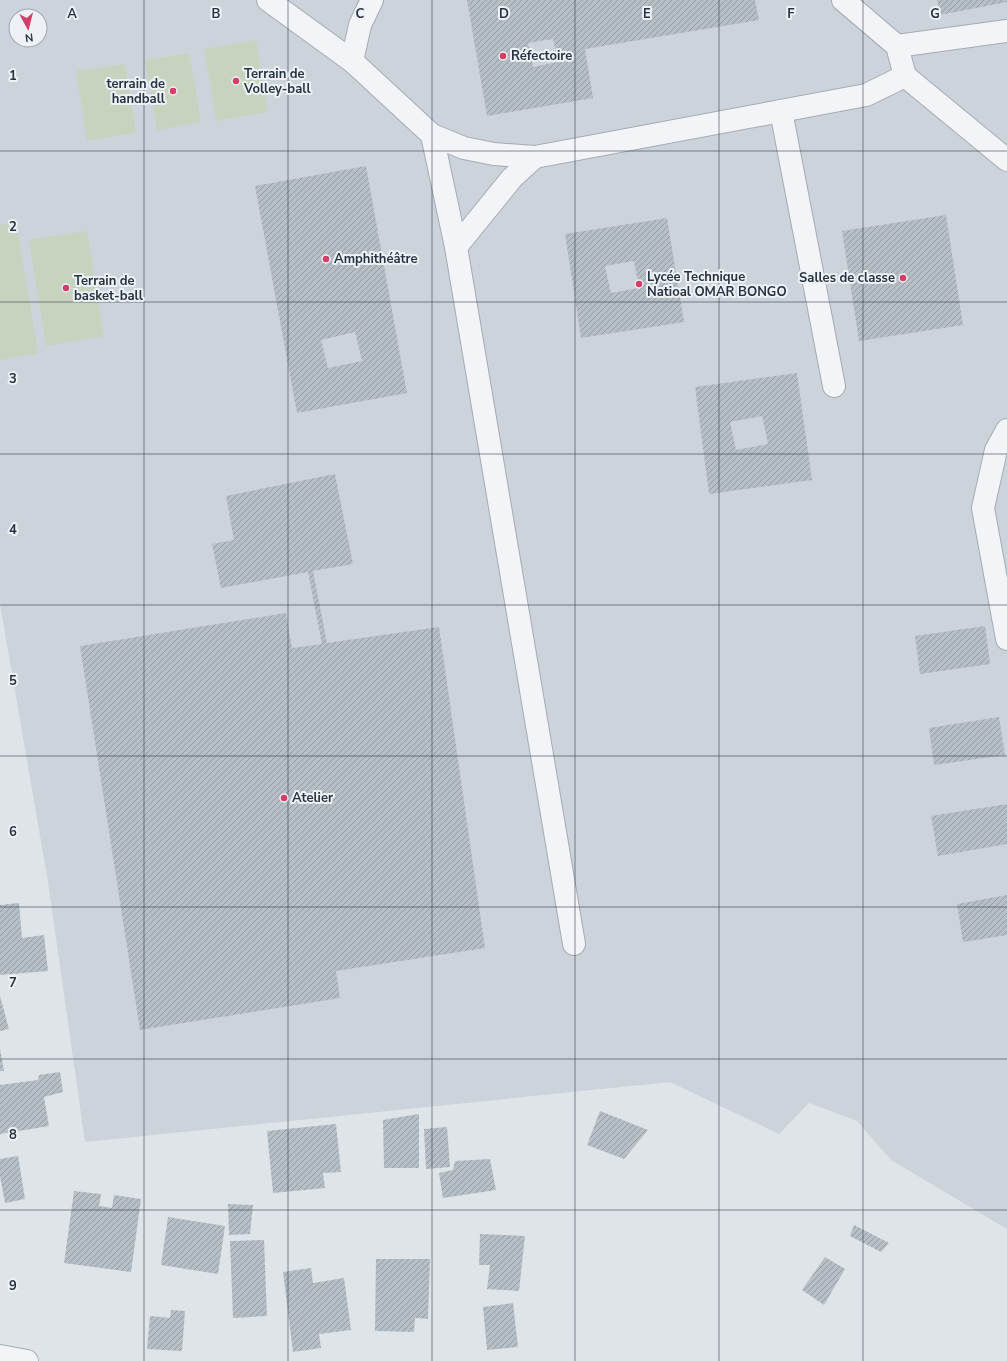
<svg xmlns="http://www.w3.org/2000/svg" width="1007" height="1361" viewBox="0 0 1007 1361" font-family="'Nunito Sans',sans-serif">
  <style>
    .built { fill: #cdd3db; fill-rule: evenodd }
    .grass { fill: #c7d3bf }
    .building { fill: url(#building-hatch); fill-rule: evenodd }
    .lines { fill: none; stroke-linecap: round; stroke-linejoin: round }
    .minor-casing { stroke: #a4abb3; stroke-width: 24 }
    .minor { stroke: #f2f4f7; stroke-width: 22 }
    .grid { fill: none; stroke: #273340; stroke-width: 1; stroke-opacity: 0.55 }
    .poi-dot { fill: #d43e67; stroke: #eef2f6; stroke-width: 1.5 }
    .labels { text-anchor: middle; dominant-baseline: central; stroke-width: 4; stroke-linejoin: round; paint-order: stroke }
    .poi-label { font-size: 13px; font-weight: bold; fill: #273340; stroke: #eef2f6; text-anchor: start }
    .grid-label { font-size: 13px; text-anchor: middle; font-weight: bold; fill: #273340; stroke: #eef2f6; stroke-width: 4; stroke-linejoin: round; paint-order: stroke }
  </style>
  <defs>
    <pattern id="building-hatch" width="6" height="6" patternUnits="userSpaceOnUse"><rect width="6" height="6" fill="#b6bec6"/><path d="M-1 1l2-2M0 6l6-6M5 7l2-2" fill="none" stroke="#949ba2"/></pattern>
  </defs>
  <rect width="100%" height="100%" fill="#dfe4e9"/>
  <path class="built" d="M0,0h1007v1229l-116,-69 -34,-39 -48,-18 -30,31 -109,-52 -585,60 -37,-260 -48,-278zM16,16h24v24h-24z"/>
  <g class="grass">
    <path d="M256,40l12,72 -52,9 -12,-72z"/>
    <path d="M189,53l12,69 -44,8 -12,-70z"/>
    <path d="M125,64l11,69 -49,8 -11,-70z"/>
    <path d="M16,222l22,131 -38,7v-135z"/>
    <path d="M87,231l17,105 -58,10 -17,-106z"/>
  </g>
  <g class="building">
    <path d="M467,0h288l4,20 -174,29 8,49 -106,18zM553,39l5,23 -25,5 -5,-24z"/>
    <path d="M937,0h70v2l-67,13z"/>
    <path d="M366,166l41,227 -110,20 -42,-227zM355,332l7,29 -34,7 -7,-28z"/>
    <path d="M946,215l17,110 -104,16 -17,-110z"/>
    <path d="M667,218l17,104 -103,16 -16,-104zM634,261l5,27 -28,5 -6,-27z"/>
    <path d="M797,373l15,107 -103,14 -14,-107zM762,416l6,28 -32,6 -6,-28z"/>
    <path d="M335,474l18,90 -40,7 14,72 112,-16 46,321 -149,23 4,27 -200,32 -60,-384 206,-33 6,35 30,-4 -14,-72 -87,16 -9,-44 22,-4 -8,-44z"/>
    <path d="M985,626l5,38 -70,10 -5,-38z"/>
    <path d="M999,717l6,38 -71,10 -5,-37z"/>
    <path d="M1007,804v40l-69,12 -7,-40z"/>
    <path d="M1007,895v40l-44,7 -6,-38z"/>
    <path d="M19,903l3,35 22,-3 4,36 -48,4v-70z"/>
    <path d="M0,996l9,33 -9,2z"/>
    <path d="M0,1049l4,22h-4z"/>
    <path d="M60,1072l3,20 -19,5 5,29 -49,8v-49l38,-5 1,-5z"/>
    <path d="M600,1111l48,19 -24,29 -37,-14z"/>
    <path d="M419,1114v54h-35l-1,-48z"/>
    <path d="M336,1124l5,48 -18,1 2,15 -52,5 -6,-62z"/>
    <path d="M447,1127l3,40 -24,2 -2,-40z"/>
    <path d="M18,1156l7,43 -20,4 -5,-27v-17z"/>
    <path d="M490,1159l6,31 -53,8 -4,-25 14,-3 2,-9z"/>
    <path d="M74,1191l27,3 -2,12 13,2 2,-13 27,4 -10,73 -67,-9z"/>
    <path d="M228,1204l25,1 -3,29 -21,1z"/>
    <path d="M168,1217l57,9 -7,48 -57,-9z"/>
    <path d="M854,1225l35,18 -8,9 -31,-16z"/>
    <path d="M480,1234l45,2 -6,55 -32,-2 3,-24h-11z"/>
    <path d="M264,1240l3,76 -34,2 -3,-77z"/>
    <path d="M825,1257l20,12 -21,36 -22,-15z"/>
    <path d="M376,1259h54l-2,60 -13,-1 -1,14 -39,-1z"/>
    <path d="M311,1268l2,15 31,-5 7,52 -32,4 2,14 -28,4 -10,-80z"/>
    <path d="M513,1303l5,44 -31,3 -4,-43z"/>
    <path d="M171,1310l14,1 -3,40 -35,-2 3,-33 20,2z"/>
  </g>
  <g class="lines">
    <g class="minor-casing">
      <g id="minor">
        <path d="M268,0l84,61 80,74 24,112 118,697"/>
        <path d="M843,0l54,46 8,30 102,84"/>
        <path d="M897,46l110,-15"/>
        <path d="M352,61l8,-36 12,-25"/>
        <path d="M781,111l53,275"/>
        <path d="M432,135l32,13 30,6 41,3 331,-62 39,-19"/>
        <path d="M456,247l56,-69 23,-21"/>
        <path d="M1007,430l-11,20 -13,58 24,131"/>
        <path d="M0,1356l27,5"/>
      </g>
    </g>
    <use href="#minor" class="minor"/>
  </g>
  <path class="grid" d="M144,0v1361M288,0v1361M432,0v1361M575,0v1361M719,0v1361M863,0v1361M0,151h1007M0,302h1007M0,454h1007M0,605h1007M0,756h1007M0,907h1007M0,1059h1007M0,1210h1007"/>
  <g class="poi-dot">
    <circle cx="503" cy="56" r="4"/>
    <circle cx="236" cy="81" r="4"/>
    <circle cx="173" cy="91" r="4"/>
    <circle cx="326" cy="259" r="4"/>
    <circle cx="903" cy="278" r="4"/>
    <circle cx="639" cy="284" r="4"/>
    <circle cx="66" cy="288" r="4"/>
    <circle cx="284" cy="798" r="4"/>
  </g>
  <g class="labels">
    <g class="poi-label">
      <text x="511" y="56">Réfectoire</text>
      <text x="244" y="74">Terrain de<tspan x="244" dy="15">Volley-ball</tspan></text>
      <text x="165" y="84" text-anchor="end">terrain de<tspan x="165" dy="15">handball</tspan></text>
      <text x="334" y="259">Amphithéâtre</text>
      <text x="647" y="277">Lycée Technique<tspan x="647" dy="15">Natioal OMAR BONGO</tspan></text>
      <text x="895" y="278" text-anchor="end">Salles de classe</text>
      <text x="74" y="281">Terrain de<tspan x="74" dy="15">basket-ball</tspan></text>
      <text x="292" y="798">Atelier</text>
    </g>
  </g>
  <g class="grid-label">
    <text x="72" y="18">A</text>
    <text x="216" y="18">B</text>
    <text x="360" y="18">C</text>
    <text x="504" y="18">D</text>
    <text x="647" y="18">E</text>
    <text x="791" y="18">F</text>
    <text x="935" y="18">G</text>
    <text x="13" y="80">1</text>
    <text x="13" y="231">2</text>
    <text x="13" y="383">3</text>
    <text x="13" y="534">4</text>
    <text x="13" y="685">5</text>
    <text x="13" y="836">6</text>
    <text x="13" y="987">7</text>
    <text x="13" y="1139">8</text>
    <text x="13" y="1290">9</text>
  </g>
  <g transform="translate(28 28) rotate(173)"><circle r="19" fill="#eef2f6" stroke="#9ea6ad"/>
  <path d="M0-3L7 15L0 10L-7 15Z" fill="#d43e67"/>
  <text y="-6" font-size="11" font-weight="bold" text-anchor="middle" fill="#273340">N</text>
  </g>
</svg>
